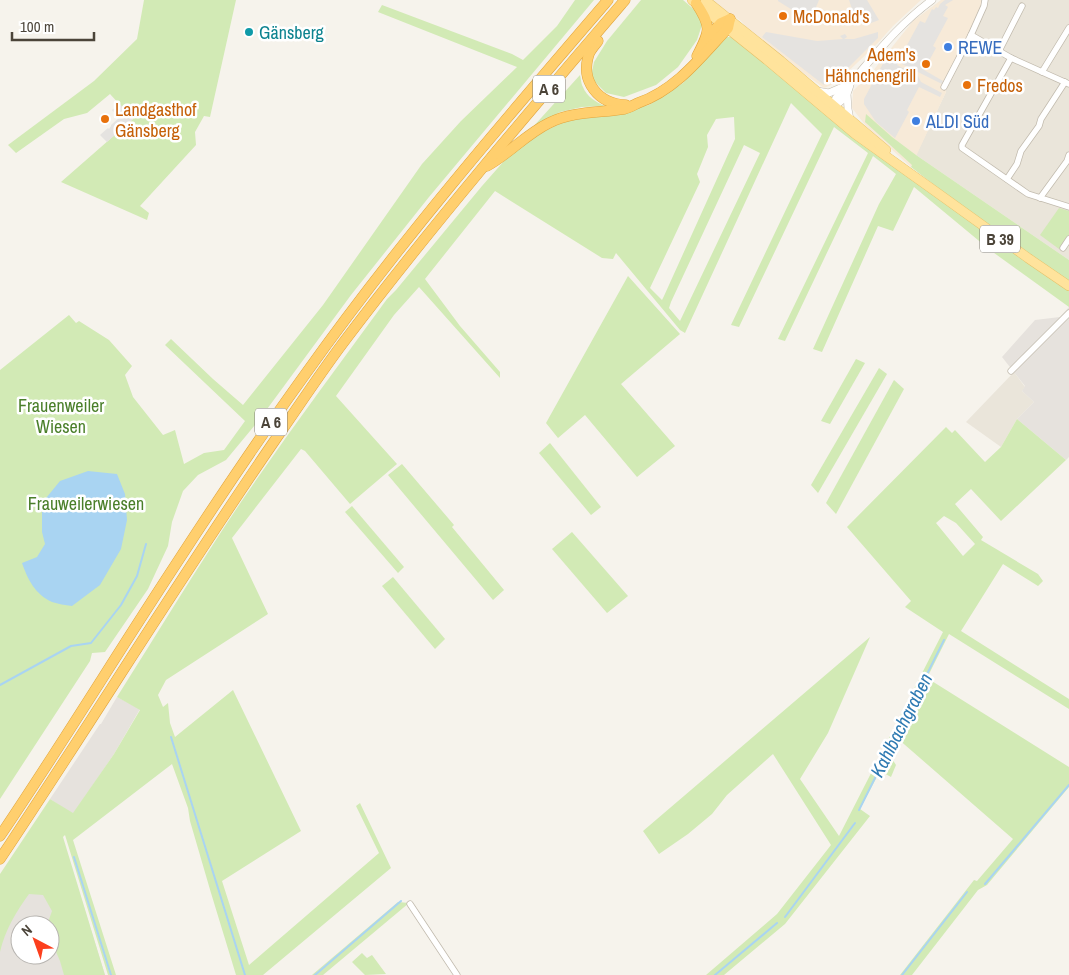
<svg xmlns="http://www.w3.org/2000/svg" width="1069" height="975" viewBox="0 0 1069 975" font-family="'Archivo Narrow',sans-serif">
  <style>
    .residential { fill: #eae5da }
    .commercial { fill: #f7ead8 }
    .industrial { fill: #e6e2dd; fill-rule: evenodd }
    .green { fill: #d2eab5; fill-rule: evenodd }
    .parking { fill: #e5e3e0 }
    .water { fill: #a9d4f2 }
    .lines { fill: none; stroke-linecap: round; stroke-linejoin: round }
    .stream { stroke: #a9d4f2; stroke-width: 2 }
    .minor-casing { stroke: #c2bbae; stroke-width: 7 }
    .tertiary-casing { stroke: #c2bbae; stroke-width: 8 }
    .primary-casing { stroke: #e6c16a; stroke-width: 10 }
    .motorway-casing { stroke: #e0a43c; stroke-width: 11 }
    .minor { stroke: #fff; stroke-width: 5.5 }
    .tertiary { stroke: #fff; stroke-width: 7 }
    .primary { stroke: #ffe39c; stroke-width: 9 }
    .motorway { stroke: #ffcf6e; stroke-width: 10 }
    .food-dot { fill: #e8710a; stroke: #fff; stroke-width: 2 }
    .culture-dot { fill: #0f9aa8; stroke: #fff; stroke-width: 2 }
    .shop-dot { fill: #3f7fe0; stroke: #fff; stroke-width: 2 }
    .labels { text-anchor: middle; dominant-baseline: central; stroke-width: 5; stroke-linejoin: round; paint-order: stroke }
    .shield { fill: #fff; stroke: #817c74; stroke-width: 1 }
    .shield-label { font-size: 16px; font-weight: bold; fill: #4b4439 }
    .food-label { font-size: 18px; fill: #c56008; stroke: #fff; text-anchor: start }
    .culture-label { font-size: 18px; fill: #0d838f; stroke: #fff; text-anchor: start }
    .shop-label { font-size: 18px; fill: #366cbe; stroke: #fff; text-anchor: start }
    .park-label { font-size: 18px; fill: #4a7f2a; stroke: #fff }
    .water-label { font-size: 19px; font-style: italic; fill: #2e7ab2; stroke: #fff }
  </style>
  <rect width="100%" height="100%" fill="#f6f3ec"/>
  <g class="residential">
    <path d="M981,0h88v260l-153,-105 30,-63 -2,-8 38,-77z"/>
    <path d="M1014,372l11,15 -3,4 12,11 -17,17 -16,28 -35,-25z"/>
  </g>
  <g class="commercial">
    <path d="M711,0h210l-28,26 -16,18 -41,39 -12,5 -28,-20 -46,-37 -9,-10z"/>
    <path d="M941,0h40l1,7 -38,77 2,8 -35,75 -45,-41 -14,-18 1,-17 19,-19 41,-51z"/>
  </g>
  <g class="industrial">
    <path d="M1069,307v150l-3,3 -49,-41 17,-17 -12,-11 3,-5 -23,-29 33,-37 25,-3z"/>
    <path d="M117,697l23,12 -26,45 -41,60 -23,-15 50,-75h1z"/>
    <path d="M62,837l43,138h-105v-52zM20,925h30v30h-30z"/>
  </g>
  <g class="green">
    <path d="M144,0h92l-26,117 -6,-1 -9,16 1,13 -56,61 9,7 -2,7 -86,-38 72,-63 -23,-25 -23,19 -23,6 -48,34 -8,-8 86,-64 43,-42z"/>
    <path d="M575,0h19l-165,197 -78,98 -92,125 -33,40 -28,15 -15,16 -11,31 -4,24 -20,43 -43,63 -13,1 -2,8 -90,138v-429l69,-55 7,8 3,-2 30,19 23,26 -7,9 8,22 30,38 12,-5 9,34 20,-11 20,-3 21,-29 -80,-76 6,-6 42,40 30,26 80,-100 99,-141 39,-43 56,-54 -139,-55 4,-7 130,49 11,6 34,-34z"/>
    <path d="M641,0h42l14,12 5,13 -5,15 -19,27 -22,18 -32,12 -18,-4 -13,-13 -1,-8 2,-10 13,-21z"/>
    <path d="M727,37h4l7,3 316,241 15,10v16l-79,-57 -76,-63 -21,44 -15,-5 -56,126 -9,-3 66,-145 17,-30 -23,-18 -88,185 -7,-2 90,-186 -34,-26 -95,200 -8,-2 91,-191 -31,-31 -106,230 -5,-3 -64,-77 -3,6 -11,-1 -107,-67 -70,88 35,47 40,46v6l-81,-91 -25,28 -58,81 61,68 -47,40 -45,-53 -4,-2 -69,89 36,76 -102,66 -8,15 5,12 5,-4 2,20 5,14 58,-47 68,141 -79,50 27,84 130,-112 -23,-47 4,-3 31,65 -128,107h-27l-25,-82 -21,-72 -2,-13 -16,-44 -99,76 43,135h-8l-43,-140 -2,2 42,138h-41l-4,-14 -10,-23v-13h-3l5,-14 -9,-16 -14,-1c-13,18 -24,36 -29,58v-78l50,-75 23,14 41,-59 26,-44 -23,-13c41,-65 81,-131 124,-195 47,-69 97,-136 146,-203l9,-9 86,-104 22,-25 20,-17 21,-13 21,-10 40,-6 43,-10 34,-22 30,-34 8,-9zM734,117l1,22 -71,157 -2,4 -12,-12 50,-106 -3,-8 11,-27 -1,-12 9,-16zM744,145l16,8 -80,168 -11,-13 2,-6z"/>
    <path d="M580,75c1,3 1,9 3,12 3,9 14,16 22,19l-23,1 -22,5 -28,16z"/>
    <path d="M866,114l26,23 24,18 153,105v21l-101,-70 -57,-44 1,-2 -47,-43z"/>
    <path d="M1059,208l10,3v24l-10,14 -19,-14z"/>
    <path d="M628,276l52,58 -59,50 54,62 -38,31 -52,-62 -27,23 -12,-15z"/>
    <path d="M856,359l9,4 -35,61 -9,-3z"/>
    <path d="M879,368l8,6 -69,119 -7,-8z"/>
    <path d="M894,380l10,9 -68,125 -10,-11z"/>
    <path d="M1017,419l49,41 -65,61 -30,-32 -16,15 28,33 -2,3 57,34 5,7 -5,5 -35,-22 -42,67 108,68v10l-120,-75 -22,44 142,89v20l-82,98 -9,5 -66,85h-12l74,-95 3,1 36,-42 -116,-101 -8,16 7,11 -5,12 -11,-6 -20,38 10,7 -85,108 -61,51h-18l71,-61 54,-69 -58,-91 -46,41 -15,19 -24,20 -29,20 -16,-23 227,-194 -42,96 -28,46 39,57 104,-204 -38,-25 6,-6 -64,-74 99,-100 6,6 3,-3 30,32 16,-15zM944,516l12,7 19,21 -12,12 -27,-33z"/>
    <path d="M550,443l51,64 -10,8 -52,-62z"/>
    <path d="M402,464l52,61 -2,2 52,63 -11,10 -105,-125z"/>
    <path d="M352,506l52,61 -6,6 -53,-61z"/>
    <path d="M572,532l56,64 -21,17 -55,-64z"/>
    <path d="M393,577l52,62 -10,10 -53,-63z"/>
    <path d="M398,902l11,1 -86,72h-11z"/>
    <path d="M362,953l5,5 5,-3 14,19 -21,1 -13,-13z"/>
  </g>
  <g class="parking">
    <path d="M778,0h41l-8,19 -9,-3 -24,-15z"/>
    <path d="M849,0h18l12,20 -13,5 -5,-11 -6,4z"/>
    <path d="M945,0h8l-8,5 3,2 -5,9 5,2 -15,28 3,2 -12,22 19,11 -1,3 -40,-20 1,-3 -4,-3 -2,7 21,11 3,6 21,11 -2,4 -21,-10 -12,23 2,2 -14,26 -19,-16 -12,-18v-5l22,-41 4,2 1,-4 9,2 20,-37 5,2 7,-14 2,1 2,-3 2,1 2,-4z"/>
    <path d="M766,32l51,9 26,-2 -3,-3 5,-2 2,3 -3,2h10l24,-7v6l-44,44 -4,-1 -4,1 -2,3 -62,-48z"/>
    <path d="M120,104l13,15 -26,23 -7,-7 8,-7 1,1 2,-3v-1l8,-7 -7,-8z"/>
  </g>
  <path class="water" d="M88,471l29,3 8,20 2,26 -6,29 -21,36 -28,21c-7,-1 -14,-2 -20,-4 -17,-8 -24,-22 -30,-39l15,-6 8,-13 -3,-12v-29l18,-22z"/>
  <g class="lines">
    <g class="stream">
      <path d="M0,685l71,-39 20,-3 30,-38 16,-29 9,-32"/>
      <path d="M171,737l74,238"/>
      <path d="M859,810l85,-170"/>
      <path d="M74,857l37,118"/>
      <path d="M985,884l84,-99"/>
      <path d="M785,917l70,-94"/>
      <path d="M315,975l86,-74"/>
      <path d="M715,975l62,-52"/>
      <path d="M902,975l65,-83"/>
    </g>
    <g class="minor-casing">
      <g id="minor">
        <path d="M971,35l40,23 58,26"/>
        <path d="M999,51l23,-45"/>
        <path d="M1011,58l-49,87v3l66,46 41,13"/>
        <path d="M1042,72l27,-44"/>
        <path d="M944,87l27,-52 13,-29 1,-6"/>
        <path d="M1007,179l10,-15 4,-13 18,-25 2,-7 24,-37"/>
        <path d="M1040,198l27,-37 2,-6"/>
        <path d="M1063,248l6,-9"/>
        <path d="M1011,371l58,-58"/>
        <path d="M410,904l47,71"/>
      </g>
    </g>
    <g class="tertiary-casing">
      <g id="tertiary">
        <path d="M817,91l12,2 16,-7"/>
        <path d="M847,94l1,15 2,11"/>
        <path d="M833,107c10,-7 14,-10 17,-22"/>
        <path d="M834,109c0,-4 0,-8 2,-11 5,-7 13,-13 19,-20 25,-29 46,-55 77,-78"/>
      </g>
    </g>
    <g class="primary-casing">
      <g id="primary">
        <path d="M692,0l75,60 88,74 77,55 96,69 41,28"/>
        <path d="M705,0l76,61 105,89"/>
      </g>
    </g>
    <g class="motorway-casing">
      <g id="motorway">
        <path d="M696,3c16,24 14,28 1,53"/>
        <path d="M706,39l15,-16 9,-4"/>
        <path d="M598,41c-3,4 -7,8 -9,13 -9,27 9,50 37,51"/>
        <path d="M487,166c22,-12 39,-32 62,-43 24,-12 50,-10 75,-14 5,-1 10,-4 14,-6 38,-13 63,-46 90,-75l2,-9"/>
        <path d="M0,836c61,-90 118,-184 178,-275 41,-63 82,-124 126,-185 93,-131 199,-254 304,-376"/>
        <path d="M0,859c95,-142 184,-288 282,-429 20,-29 40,-59 61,-87 89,-118 186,-231 282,-343"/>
      </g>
    </g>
    <use href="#minor" class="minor"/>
    <use href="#tertiary" class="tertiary"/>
    <use href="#primary" class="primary"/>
    <use href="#motorway" class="motorway"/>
  </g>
  <g class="food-dot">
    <circle cx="783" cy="16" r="5"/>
    <circle cx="926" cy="64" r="5"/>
    <circle cx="967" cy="85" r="5"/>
    <circle cx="105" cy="119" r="5"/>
  </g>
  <circle class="culture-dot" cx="249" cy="32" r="5"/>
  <g class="shop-dot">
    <circle cx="948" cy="47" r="5"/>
    <circle cx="916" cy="121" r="5"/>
  </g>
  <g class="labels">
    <g class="shield">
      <rect x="533" y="75.5" width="32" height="27" rx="4"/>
      <rect x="980" y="225.5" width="40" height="27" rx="4"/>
      <rect x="255" y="408.5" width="32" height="27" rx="4"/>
    </g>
    <g class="shield-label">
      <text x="549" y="89">A 6</text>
      <text x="1000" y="239">B 39</text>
      <text x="271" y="422">A 6</text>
    </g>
    <g class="food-label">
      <text x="793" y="16">McDonald's</text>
      <text x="916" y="54" text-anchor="end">Adem's<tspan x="916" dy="21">Hähnchengrill</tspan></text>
      <text x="977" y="85">Fredos</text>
      <text x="115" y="109">Landgasthof<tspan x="115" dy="21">Gänsberg</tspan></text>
    </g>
    <g class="culture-label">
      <text x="259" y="32">Gänsberg</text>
    </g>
    <g class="shop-label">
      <text x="958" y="47">REWE</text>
      <text x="926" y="121">ALDI Süd</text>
    </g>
    <g class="park-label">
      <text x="61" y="405">Frauenweiler<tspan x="61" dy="21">Wiesen</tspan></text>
      <text x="86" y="503">Frauweilerwiesen</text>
    </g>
    <g class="water-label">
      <text transform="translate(901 725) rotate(-63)">Kahlbachgraben</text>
    </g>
  </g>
  <g transform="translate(35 940) rotate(319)"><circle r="24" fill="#ffffff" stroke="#b7b4b0"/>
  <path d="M0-4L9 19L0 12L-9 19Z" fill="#fc3f1d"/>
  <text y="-8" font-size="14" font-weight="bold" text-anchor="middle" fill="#4b4439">N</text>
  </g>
  <path d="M12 32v8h82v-8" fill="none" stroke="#4b4439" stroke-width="2.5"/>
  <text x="20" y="32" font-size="15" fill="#4b4439" stroke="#ffffff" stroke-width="4" paint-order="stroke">100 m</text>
</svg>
